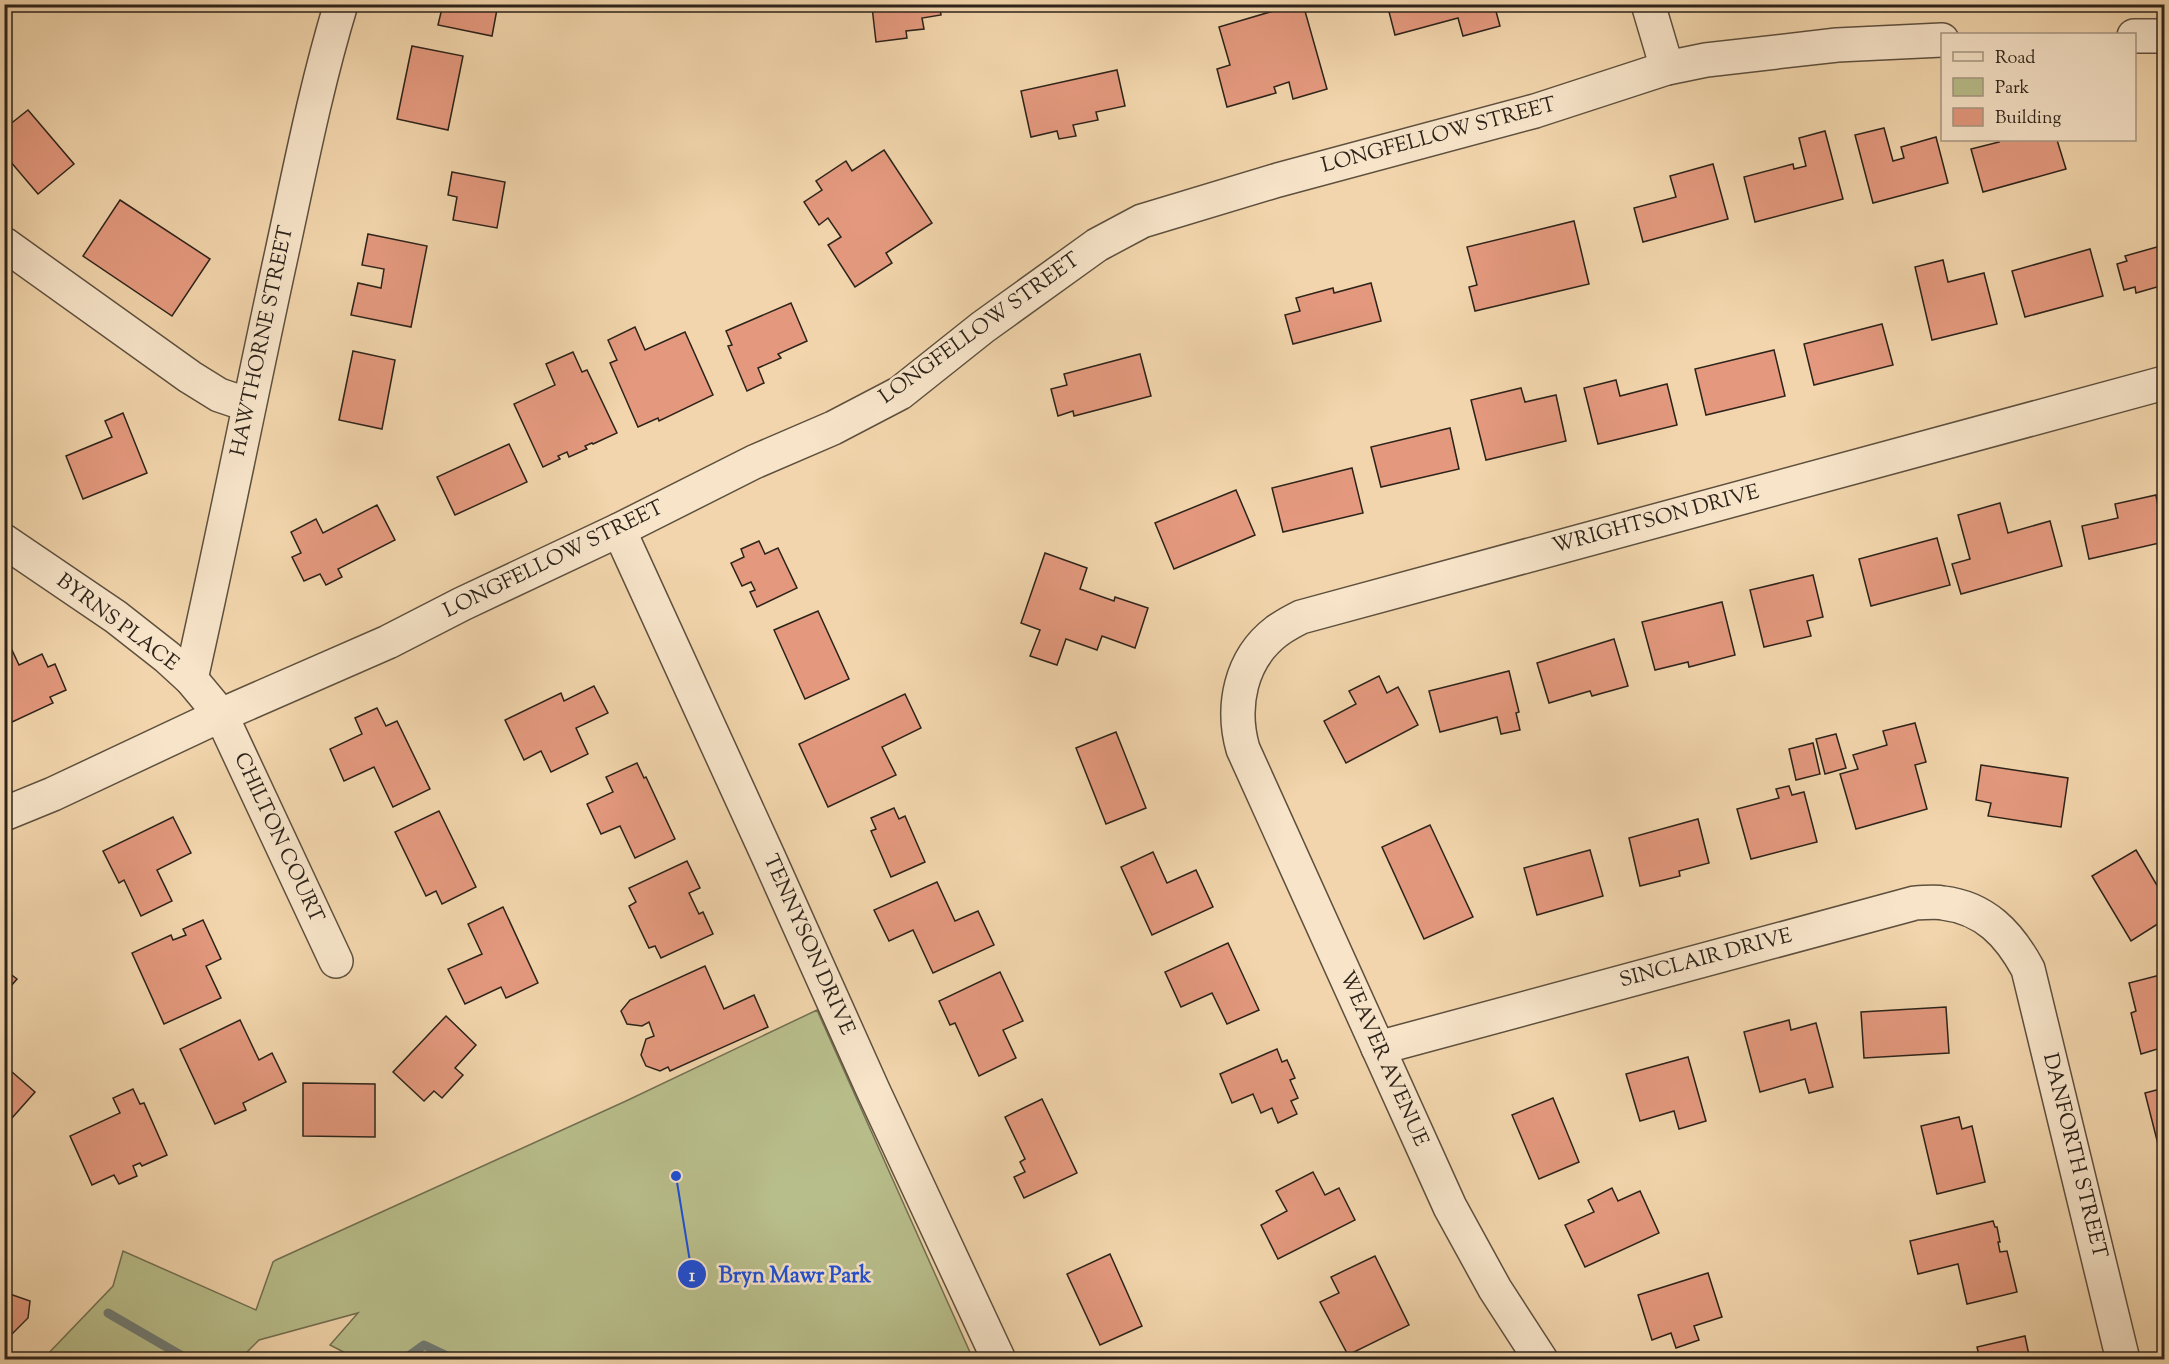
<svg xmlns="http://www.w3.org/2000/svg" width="2169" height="1364" viewBox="0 0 2169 1364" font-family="'Sorts Mill Goudy',serif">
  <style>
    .green { fill: #b8be8b; stroke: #727052; stroke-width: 1.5 }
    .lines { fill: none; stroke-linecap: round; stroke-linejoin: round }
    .stream { stroke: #707c76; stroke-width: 9 }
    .building { fill: #e4997e; stroke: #2d231a; stroke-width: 1.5 }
    .minor-casing { stroke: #5e503e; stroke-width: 36 }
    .minor { stroke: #f7e4c9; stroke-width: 33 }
    .labels { text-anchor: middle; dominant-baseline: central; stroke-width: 5; stroke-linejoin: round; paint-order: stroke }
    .street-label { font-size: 21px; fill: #2d231a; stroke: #f7e4c9 }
    .leader { fill: none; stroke: #1d4ed8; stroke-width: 2 }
    .callout-dot { fill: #1d4ed8; stroke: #f7e4c9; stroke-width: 2 }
    .mark-label { font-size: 18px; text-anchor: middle; font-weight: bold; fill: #fff }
    .callout-label { font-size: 22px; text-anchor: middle; font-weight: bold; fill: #1d4ed8; stroke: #f7e4c9; stroke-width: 5; stroke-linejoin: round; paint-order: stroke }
  </style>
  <rect width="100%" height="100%" fill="#f2d5ac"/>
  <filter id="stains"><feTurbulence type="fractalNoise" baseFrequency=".00333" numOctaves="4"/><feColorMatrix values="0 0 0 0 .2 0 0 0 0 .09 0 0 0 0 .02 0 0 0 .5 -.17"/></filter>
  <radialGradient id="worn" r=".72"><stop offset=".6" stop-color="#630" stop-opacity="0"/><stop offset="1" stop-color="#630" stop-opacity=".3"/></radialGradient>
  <path class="green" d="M817,1010l156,349h-616l-27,-14 28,-32 -99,27 -19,19h-197l70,-73 10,-35 133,59 17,-48 3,-2 350,-159z"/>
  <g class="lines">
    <g class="stream">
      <path d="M108,1313l81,47"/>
      <path d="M403,1360l21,-15 32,15"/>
    </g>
  </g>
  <g class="building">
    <path d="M443,4h55l-6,32 -54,-11z"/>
    <path d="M867,4h72l2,11 -19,3 2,11 -18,2 1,7 -31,4 -4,-35h-5z"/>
    <path d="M1297,4h6l24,85 -34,10 -4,-17 -15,5 2,6 -49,14 -10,-38 13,-4 -11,-38z"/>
    <path d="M1387,4h107l6,22 -37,10 -5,-18 -63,17z"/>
    <path d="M412,46l51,10 -15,74 -51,-11z"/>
    <path d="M1117,70l8,36 -29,6 2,8 -25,5 3,11 -17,3 -2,-8 -26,6 -10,-46z"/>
    <path d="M28,110l46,54 -36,30 -34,-40v-25z"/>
    <path d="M1884,128l9,33 11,-3 -3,-11 35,-10 12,46 -75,20 -18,-68z"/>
    <path d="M1825,131l18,68 -88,23 -11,-45 49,-13 1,5 12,-3 -7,-28z"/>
    <path d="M1998,140h59l9,29 -83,23 -12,-43 28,-7z"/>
    <path d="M884,150l48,73 -46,30 6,10 -37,24 -27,-42 13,-8 -13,-19 -9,7 -15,-23 18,-12 -6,-9 30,-20 6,10z"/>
    <path d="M1713,164l15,55 -85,23 -9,-34 42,-11 -6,-21z"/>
    <path d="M452,172l53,10 -8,46 -44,-8 4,-23 -9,-2z"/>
    <path d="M120,200l90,59 -38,57 -89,-60z"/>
    <path d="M1574,221l15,63 -114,27 -6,-24 8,-2 -10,-38z"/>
    <path d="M368,234l59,12 -16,81 -60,-12 7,-32 23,5 3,-19 -22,-4z"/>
    <path d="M2164,245v40l-28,8 -1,-6 -11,3 -7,-26 10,-3 -2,-5z"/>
    <path d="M2090,249l13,47 -78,21 -13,-46z"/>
    <path d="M1943,260l5,22 36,-9 13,51 -65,16 -17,-73z"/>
    <path d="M1371,283l10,38 -88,23 -8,-29 15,-4 -4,-13 37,-10 1,5z"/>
    <path d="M791,303l16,38 -29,13 3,4 -23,10 6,15 -17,8 -19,-45 4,-1 -6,-14z"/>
    <path d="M1882,324l11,41 -79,20 -10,-41z"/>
    <path d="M635,327l10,23 40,-18 28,63 -54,26 -1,-3 -20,9 -28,-64 7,-3 -9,-20z"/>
    <path d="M1774,350l11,46 -79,19 -11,-46z"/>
    <path d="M353,351l42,9 -13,69 -43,-9z"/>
    <path d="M573,352l9,20 5,-2 30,63 -24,11 -1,-1 -7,3 2,3 -18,8 -2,-5 -9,4 2,3 -17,8 -29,-63 41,-19 -9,-21z"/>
    <path d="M1140,354l11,42 -77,20 -1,-5 -15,5 -7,-27 16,-4 -3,-11z"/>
    <path d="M1616,380l4,16 47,-12 10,41 -79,19 -14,-56z"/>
    <path d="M1521,388l4,14 31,-7 10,46 -80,19 -15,-60z"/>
    <path d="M123,413l24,60 -64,26 -17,-43 46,-19 -7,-16z"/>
    <path d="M1450,428l9,41 -78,18 -10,-40z"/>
    <path d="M509,444l18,38 -72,33 -18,-38z"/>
    <path d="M1352,468l11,45 -80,19 -11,-44z"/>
    <path d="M1236,490l19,45 -81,34 -19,-46z"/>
    <path d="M2156,495l8,47 -75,17 -7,-33 36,-8 -3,-14z"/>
    <path d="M2000,503l8,30 42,-12 12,45 -101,28 -9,-30 18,-5 -12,-44z"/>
    <path d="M377,505l18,35 -57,29 4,8 -16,8 -6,-11 -16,7 -12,-24 9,-4 -10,-21 25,-13 7,14z"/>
    <path d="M1937,538l13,47 -79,21 -12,-47z"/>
    <path d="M759,541l6,13 13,-6 19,40 -40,19 -7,-15 5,-2 -4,-8 -9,4 -11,-23 13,-6 -3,-8z"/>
    <path d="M1045,553l42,15 -7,21 34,12 1,-4 33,11 -13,40 -33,-12 -5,14 -31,-11 -9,26 -27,-9 10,-26 -19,-7z"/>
    <path d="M1813,575l10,42 -16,4 4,15 -47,11 -14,-57z"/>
    <path d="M1722,602l13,53 -46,12 -1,-5 -33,8 -13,-48z"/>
    <path d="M818,611l31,68 -44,20 -31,-69z"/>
    <path d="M4,633l15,32 23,-11 6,13 7,-3 11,26 -16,7 3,6 -43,20 -2,-5 -4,2z"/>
    <path d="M1614,639l14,47 -36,10 -2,-5 -41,12 -12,-40z"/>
    <path d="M1509,671l10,41 -3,1 4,17 -19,4 -4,-17 -57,15 -11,-41z"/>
    <path d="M1379,676l8,17 11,-6 20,38 -72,38 -22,-42 32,-17 -7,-13z"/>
    <path d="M594,686l14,27 -32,15 12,26 -37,18 -10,-21 -17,9 -19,-40 56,-27 3,8z"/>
    <path d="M905,694l16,34 -39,19 14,28 -68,32 -29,-63z"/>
    <path d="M377,708l9,18 11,-5 33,68 -37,18 -19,-40 -30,14 -14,-32 32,-15 -7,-16z"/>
    <path d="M1915,723l11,39 -11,3 12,44 -71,20 -16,-55 18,-5 -5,-14 34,-10 -4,-14z"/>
    <path d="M1116,732l30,76 -40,16 -30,-76z"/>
    <path d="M1836,734l10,34 -21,6 -9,-35z"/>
    <path d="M1813,743l7,31 -24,6 -7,-31z"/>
    <path d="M637,763l7,15 2,-1 29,62 -40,19 -15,-32 -19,8 -14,-30 26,-12 -7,-15z"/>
    <path d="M1981,765l87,13 -7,49 -73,-11 3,-13 -15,-3z"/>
    <path d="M1789,786l3,9 12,-3 13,50 -66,17 -14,-50 42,-11 -3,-9z"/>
    <path d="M894,808l5,11 6,-3 20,46 -34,15 -20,-46 5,-2 -5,-11z"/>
    <path d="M439,811l37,76 -34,17 -6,-13 -10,5 -31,-64z"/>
    <path d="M173,817l18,36 -34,17 15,31 -31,15 -17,-36 -5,3 -16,-32z"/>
    <path d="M1698,819l11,44 -30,8 1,5 -40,10 -11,-48z"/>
    <path d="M1430,825l43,92 -49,22 -42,-92z"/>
    <path d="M1590,850l13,46 -66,19 -13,-47z"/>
    <path d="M2136,850l28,47v23l-33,21 -39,-65z"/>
    <path d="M1153,852l14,31 29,-13 17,37 -61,28 -31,-68z"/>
    <path d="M687,861l13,27 -11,5 10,21 4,-2 10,22 -52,24 -6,-12 -6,2 -20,-42 7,-4 -7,-14z"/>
    <path d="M937,882l18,39 23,-10 16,34 -61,28 -20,-43 -24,11 -15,-31z"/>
    <path d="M503,907l35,76 -32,15 -5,-11 -36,17 -17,-35 34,-15 -14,-30z"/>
    <path d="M203,920l18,39 -15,7 15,32 -57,26 -32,-71 39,-18 2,5 13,-5 -3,-6z"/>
    <path d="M1228,943l31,67 -32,14 -15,-31 -31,14 -16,-35z"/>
    <path d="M705,966l19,43 30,-14 14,32 -98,44 -2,-4 -8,4 -14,-5 -5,-11 5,-16 8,-3 -5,-14 -7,4 -15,-2 -6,-13 9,-11z"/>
    <path d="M4,969l13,10 -13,15z"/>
    <path d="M1000,972l23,49 -20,9 13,28 -37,18 -24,-53 -5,2 -11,-24z"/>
    <path d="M2164,974v73l-23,7 -10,-41 5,-2 -7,-28z"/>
    <path d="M1946,1007l3,46 -85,5 -3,-46z"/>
    <path d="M446,1016l30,29 -21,23 8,7 -21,23 -8,-7 -10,10 -31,-29z"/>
    <path d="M240,1020l19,40 13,-7 14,29 -43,21 3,7 -31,14 -35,-75z"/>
    <path d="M1789,1020l2,10 25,-7 17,64 -24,6 -4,-14 -45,13 -16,-60z"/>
    <path d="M1277,1049l5,13 5,-2 8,18 -5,2 8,18 -7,3 6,13 -19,9 -6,-15 -11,5 -8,-19 -21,9 -12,-29z"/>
    <path d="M1688,1057l18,64 -27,8 -5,-18 -34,10 -14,-47z"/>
    <path d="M4,1065l31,27 -31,35z"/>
    <path d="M303,1083l72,1v53l-72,-1z"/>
    <path d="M2164,1088v72h-2l-17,-67z"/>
    <path d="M133,1089l7,15 4,-1 23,52 -25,11 -2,-3 -7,3 4,10 -18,8 -5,-9 -22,10 -22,-49 50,-23 -7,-15z"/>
    <path d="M1553,1098l26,64 -40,17 -27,-64z"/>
    <path d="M1042,1099l35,74 -53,25 -10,-21 11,-5 -5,-10 5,-3 -20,-42z"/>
    <path d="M1959,1117l3,12 10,-3 13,56 -48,12 -16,-68z"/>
    <path d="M1313,1172l12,23 14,-7 16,32 -77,39 -17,-34 26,-14 -11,-20z"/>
    <path d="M1612,1188l6,13 22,-10 19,42 -74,34 -20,-42 29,-13 -6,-12z"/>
    <path d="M1993,1221l2,6h2l3,15h-2l2,10 7,-1 10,41 -50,12 -9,-40 -40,10 -8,-33z"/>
    <path d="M1110,1254l32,72 -42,19 -33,-71z"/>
    <path d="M1375,1256l34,69 -61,30 -28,-53 19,-9 -8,-16z"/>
    <path d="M1708,1273l14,44 -28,9 5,14 -23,8 -5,-15 -19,7 -14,-45z"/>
    <path d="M4,1292l26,9 -2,17 -24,24z"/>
    <path d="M2025,1336l5,24h-50l-3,-13z"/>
  </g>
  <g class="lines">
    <g class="minor-casing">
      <g id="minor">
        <path d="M1648,4l19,64"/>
        <path d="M2134,36h30"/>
        <path d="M4,244l186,133 29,18 30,10"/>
        <path d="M619,530l150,328 104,232 126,270"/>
        <path d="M4,541l112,76 51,40 24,22 30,36 115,246"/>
        <path d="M191,679c32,-142 60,-285 91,-427 18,-83 34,-166 59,-248"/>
        <path d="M4,814l49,-20 168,-79 167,-73 74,-38 157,-74 135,-68 79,-34 67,-35 83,-66 114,-82 45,-24 136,-41 257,-69 132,-43 39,-8 131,-15 105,-5"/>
        <path d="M1378,1048l537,-145c9,0 19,-2 28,0 42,5 66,31 85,66l95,391"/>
        <path d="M1541,1360l-46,-71 -45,-82 -207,-458c-12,-42 -3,-90 34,-118 7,-5 16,-10 24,-14l863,-234"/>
      </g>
    </g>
    <use href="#minor" class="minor"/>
  </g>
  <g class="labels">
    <g class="street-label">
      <text transform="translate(1439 136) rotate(-15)">LONGFELLOW STREET</text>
      <text transform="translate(980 329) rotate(-36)">LONGFELLOW STREET</text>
      <text transform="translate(263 341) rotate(-78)">HAWTHORNE STREET</text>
      <text transform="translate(1656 520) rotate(-15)">WRIGHTSON DRIVE</text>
      <text transform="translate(554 560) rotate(-26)">LONGFELLOW STREET</text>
      <text transform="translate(117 623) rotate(37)">BYRNS PLACE</text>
      <text transform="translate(278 838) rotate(65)">CHILTON COURT</text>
      <text transform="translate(808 945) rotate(66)">TENNYSON DRIVE</text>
      <text transform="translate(1706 959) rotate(-15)">SINCLAIR DRIVE</text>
      <text transform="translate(1383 1059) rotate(66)">WEAVER AVENUE</text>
      <text transform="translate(2074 1156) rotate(76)">DANFORTH STREET</text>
    </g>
  </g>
  <path class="leader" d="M676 1176L692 1274"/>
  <g class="callout-dot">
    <circle cx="676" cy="1176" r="6"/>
    <circle cx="692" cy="1274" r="15"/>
  </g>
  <g class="mark-label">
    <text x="692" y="1281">1</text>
  </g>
  <g class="callout-label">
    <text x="795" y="1282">Bryn Mawr Park</text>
  </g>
  <rect width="2169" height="1364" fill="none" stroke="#f2d5ac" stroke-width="24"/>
  <rect x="6" y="6" width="2157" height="1352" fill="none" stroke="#2d231a" stroke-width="3"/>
  <rect x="12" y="12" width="2145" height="1340" fill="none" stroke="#2d231a" stroke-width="1.5"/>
  <rect x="1941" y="33" width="195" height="108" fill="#f7e4c9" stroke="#a69783" stroke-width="1.5"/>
  <rect x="1953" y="52" width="30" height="9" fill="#f7e4c9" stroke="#a69783" stroke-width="1.5"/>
  <text x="1995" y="63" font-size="18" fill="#2d231a">Road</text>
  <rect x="1953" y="78" width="30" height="18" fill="#b8be8b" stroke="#a69783" stroke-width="1.5"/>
  <text x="1995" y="93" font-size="18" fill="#2d231a">Park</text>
  <rect x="1953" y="108" width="30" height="18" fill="#e4997e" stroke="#a69783" stroke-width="1.5"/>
  <text x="1995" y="123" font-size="18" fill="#2d231a">Building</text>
  <rect width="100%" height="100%" filter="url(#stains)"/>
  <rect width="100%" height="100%" fill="url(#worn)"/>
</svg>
